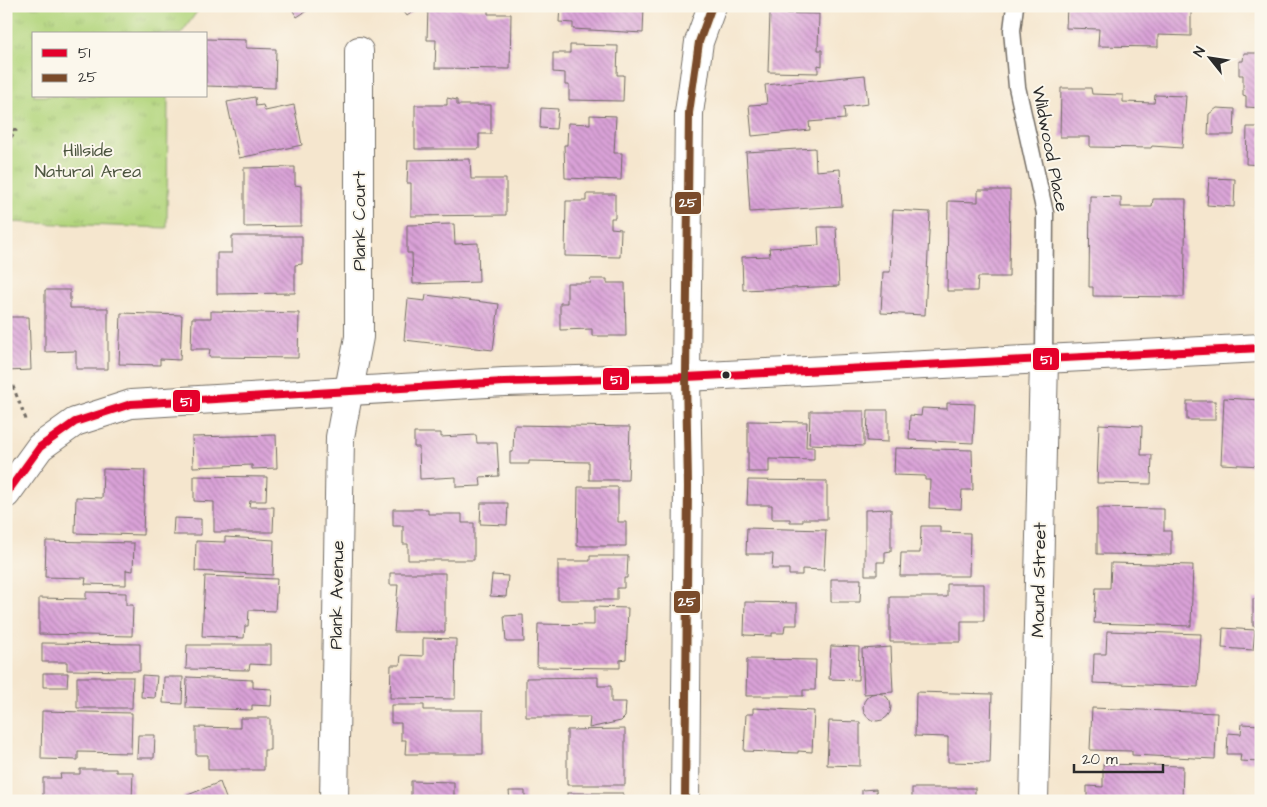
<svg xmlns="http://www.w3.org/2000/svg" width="1267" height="807" viewBox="0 0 1267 807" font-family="'Architects Daughter',sans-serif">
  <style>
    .grass { fill: url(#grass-tufts); stroke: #6e8054 }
    .building { fill: url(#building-back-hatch) }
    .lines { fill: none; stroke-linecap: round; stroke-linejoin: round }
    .lane-casing { stroke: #726c64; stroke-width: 19 }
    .street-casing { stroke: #726c64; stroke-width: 30 }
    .secondary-casing { stroke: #726c64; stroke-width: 30 }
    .path { stroke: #726c64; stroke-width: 3; stroke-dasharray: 4 4; stroke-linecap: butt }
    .lane { stroke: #fff; stroke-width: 16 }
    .street { stroke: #fff; stroke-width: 28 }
    .secondary { stroke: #fff; stroke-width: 28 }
    .bus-1-casing { stroke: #fbf7ec; stroke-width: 11 }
    .bus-2-casing { stroke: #fbf7ec; stroke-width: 11 }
    .bus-1 { stroke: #e4002b; stroke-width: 8 }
    .bus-2 { stroke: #7a4b2a; stroke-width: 8 }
    .bus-dot { fill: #2b2b2b; stroke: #fbf7ec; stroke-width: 2 }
    .labels { text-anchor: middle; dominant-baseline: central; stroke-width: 4; stroke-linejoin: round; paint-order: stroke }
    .street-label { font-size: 18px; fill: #2b2b2b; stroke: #fbf7ec }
    .park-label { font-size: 18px; fill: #4d5640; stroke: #fbf7ec }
    .line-badge { stroke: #fbf7ec; stroke-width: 2 }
    .badge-label { font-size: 14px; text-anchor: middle; font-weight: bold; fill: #fff }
  </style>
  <defs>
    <pattern id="grass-tufts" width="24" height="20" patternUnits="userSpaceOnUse" patternTransform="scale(1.25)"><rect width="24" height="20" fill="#b2d57d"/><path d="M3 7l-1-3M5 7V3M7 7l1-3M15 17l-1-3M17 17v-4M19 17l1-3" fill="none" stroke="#99b76c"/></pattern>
    <pattern id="building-back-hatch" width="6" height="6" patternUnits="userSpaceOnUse" patternTransform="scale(1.25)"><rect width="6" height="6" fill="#daa2d8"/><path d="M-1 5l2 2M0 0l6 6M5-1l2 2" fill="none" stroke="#b184af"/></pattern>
  </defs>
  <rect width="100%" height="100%" fill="#fbf7ec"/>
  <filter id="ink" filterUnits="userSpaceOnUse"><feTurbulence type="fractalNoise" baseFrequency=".02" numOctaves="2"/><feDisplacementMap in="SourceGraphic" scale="10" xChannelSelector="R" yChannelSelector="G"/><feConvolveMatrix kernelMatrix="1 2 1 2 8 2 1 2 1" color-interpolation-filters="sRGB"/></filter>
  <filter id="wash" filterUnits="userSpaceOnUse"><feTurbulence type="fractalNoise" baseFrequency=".0096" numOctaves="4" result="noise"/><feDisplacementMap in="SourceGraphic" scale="20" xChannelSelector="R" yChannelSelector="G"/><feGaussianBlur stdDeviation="1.12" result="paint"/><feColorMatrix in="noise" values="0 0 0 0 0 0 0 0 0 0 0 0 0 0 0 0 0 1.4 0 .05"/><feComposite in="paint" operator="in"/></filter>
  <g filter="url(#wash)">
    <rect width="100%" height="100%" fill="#f5e6ce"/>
    <path class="grass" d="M6,6h195l-20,28h-147v62h134l-1,132 -161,-6z"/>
    <g id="blocks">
      <g class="building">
        <path d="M290,6h24l-17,11z"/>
        <path d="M400,6h21l-14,10z"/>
        <path d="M560,6h84l-1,27 -70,-4v-6l-14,-1z"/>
        <path d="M1067,6h124v30l-33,-1v12l-60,-1 1,-17 -33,-1z"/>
        <path d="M428,8l60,1v5h23l-1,55 -75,-1 1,-28h-9z"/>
        <path d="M770,13l49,1 -1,36h4v16l-4,-1v8l-50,-1z"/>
        <path d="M206,39l40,1v8l30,1 -1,39 -69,-2z"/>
        <path d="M570,45l48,1 -1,29h7l-1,26 -54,-1v-15h-4v-12l-12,-1v-19h17z"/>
        <path d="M1244,53h17v55l-15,-1v-11l-3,-1v-20h-4v-14h4z"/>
        <path d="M865,75l3,29 -24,3 1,12 -36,3 1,8 -58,6 -3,-31 18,-1 -2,-19z"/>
        <path d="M1061,88h30l1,6 31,1v7l31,1 1,-8 31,1 -4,52 -30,-2 -1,2 -61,-1v-10h-30z"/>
        <path d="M255,97l1,9 7,-1 2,6 29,-6 8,40 -63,13 -12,-56z"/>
        <path d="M447,98l10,2v5h34v29h-12v15h-64v-44h32z"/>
        <path d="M541,108l17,1 -2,20 -16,-1z"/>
        <path d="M1217,108l18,1 -1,26h-26l1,-21z"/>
        <path d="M590,115l26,1 -2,37h8l-1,27 -56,-2 -1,-33h3l1,-22 22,1z"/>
        <path d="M1247,127h14v38l-15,-1z"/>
        <path d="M815,148l1,23 24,-2 2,37 -92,6 -4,-60z"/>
        <path d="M470,159l1,20h35v36l-95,1v-33h-4l1,-23z"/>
        <path d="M295,167v18l6,1v40l-57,1v-59z"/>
        <path d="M1209,178l26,1 -1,28 -27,-2z"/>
        <path d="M978,190h32l-1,87h-31l-1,14h-30l1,-90 30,1z"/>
        <path d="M586,194h29v24h-4v10l10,1 -1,28 -55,-1 1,-55h20z"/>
        <path d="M1090,196l31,1v10h31l1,-8h33l-2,98 -91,-1v-9h-4z"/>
        <path d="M893,210l37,2 -5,103 -44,-2 2,-41h7z"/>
        <path d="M454,224l1,20 23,-1 1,39 -66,2 -1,-31h-5v-28z"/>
        <path d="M818,227h18l3,59 -96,4 -1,-33 28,-1 -1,-8 50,-3z"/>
        <path d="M232,236h70v28l-7,1v28l-78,1v-41h15z"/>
        <path d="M1259,276h2v22h-3z"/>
        <path d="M590,279h17v4h18l1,53h-34v-7l-32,1v-27h7v-20h24z"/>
        <path d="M45,290h25v18h38v61h-32v-18l-31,1z"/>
        <path d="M426,295l73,9 -6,46 -89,-10 4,-41 17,2z"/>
        <path d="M211,311l88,2 -1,45 -89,-1 1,-8h-19l1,-31h19z"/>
        <path d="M121,313l61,2 -2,45 -20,-1v6l-41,-1z"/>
        <path d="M6,317h23l2,53 -25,1z"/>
        <path d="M1224,398l37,2v66l-40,-2z"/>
        <rect x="1187" y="401" width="28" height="19"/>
        <path d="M947,403l28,1 -2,39 -64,-3 1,-25 11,1 1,-8 25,1z"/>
        <path d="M868,410h20v32l-21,-1z"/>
        <path d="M810,411h54v35l-55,-2z"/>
        <path d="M748,421l59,1 -1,25h8v13l-45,-1v13h-21z"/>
        <path d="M1099,424l43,2 -1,29h11l-1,29 -54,-1z"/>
        <path d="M514,425l116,2 -2,53h-39v-18l-60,-1v3h-19v-12h3z"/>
        <path d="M414,433h27v4l35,-2 1,8h20l2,33 -19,1 1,9 -25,1v-10l-36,2 -1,-32h-5z"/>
        <path d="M276,435l1,33 -25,1v-4l-59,2 -1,-30z"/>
        <path d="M895,448l77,2 1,40h-11l-1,19 -32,-1 1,-28h-5v-4l-31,-1z"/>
        <path d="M103,469l42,1 -2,65 -68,-2 1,-36 26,1z"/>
        <path d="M194,476l73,1 -1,24h-16l-1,6h25l-1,25h-59v-30l-20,-1z"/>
        <path d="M748,480l79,1v38h-24v3h-13v-3h-18v-14h-25z"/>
        <path d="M578,487h40v35h8v24h-49z"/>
        <path d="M481,503h27l-1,22 -27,-1z"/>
        <path d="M1097,508l67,1v22h7v24l-74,-1z"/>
        <path d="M393,509h35v5h34v9h12v37h-66v-16h-5v-18h-10z"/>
        <path d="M891,509v42l-6,1v10h-8v13h-12v-65z"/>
        <path d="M174,518l27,1v16h-28z"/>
        <path d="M921,526h19v6l30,1 -1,43h-69l1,-23h19z"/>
        <path d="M747,528l79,2 -2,40 -22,-1v6h-13v-6h-17l1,-15h-27z"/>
        <path d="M225,537l49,3 -1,35 -78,-4 1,-30 29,1z"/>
        <path d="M46,541l88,2 -1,28 -7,-1v15l-41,-1 1,-6 -41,-1z"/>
        <path d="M590,556h38l-1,22h-3v10h-7v12h-59v-39h32z"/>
        <path d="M1111,563l82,2 -2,61 -97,-3 2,-35h14z"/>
        <path d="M390,573h55v59h-51l4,-47h-8z"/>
        <path d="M492,575l16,1 -2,21 -16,-1z"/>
        <path d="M205,576l72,3 -2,32 -26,-1 -1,16h-3l-1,12 -42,-2z"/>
        <path d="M831,579h30l-1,23h-29z"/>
        <path d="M947,584h37v37h-23v21h-71v-45h57z"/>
        <path d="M86,592l40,1v12h7l-1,31 -93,-2v-36l47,1z"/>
        <rect x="1253" y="599" width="8" height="27"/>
        <path d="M745,602l52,1v22h-12l-1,8h-12v3l-28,-1z"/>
        <path d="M594,607l34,1 -2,51 -6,1v8l-83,-1 1,-43 56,1z"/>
        <path d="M523,615l1,27h-18l-2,-26z"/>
        <path d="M1223,628l32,2 -2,20 -31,-2z"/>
        <path d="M1107,631l94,3 -3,53 -105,-4 1,-29h12z"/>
        <path d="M423,638l33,1 -1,60 -65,-1 1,-33h9l1,-10 22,1z"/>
        <path d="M42,643l98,1v27l-73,-1v-8h-25z"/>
        <path d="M187,645h84v20l-21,-1 -1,6 -63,-1z"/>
        <path d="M831,646l28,1 -1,33 -29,-1z"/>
        <path d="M891,647l2,45 -29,2 -2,-45z"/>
        <path d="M747,659l69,1 -1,30h-12v6h-57z"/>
        <path d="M43,673h25l-1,14h-24z"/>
        <path d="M142,675l15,1 -2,22 -14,-1z"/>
        <path d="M77,677h56l-1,31h-55z"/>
        <path d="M164,677h19l-1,27 -19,-1z"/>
        <path d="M187,677l66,3v8l19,1 -1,17 -19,-1v5l-66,-2z"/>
        <path d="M598,677v9h13v16h15l-1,15 -4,4 -32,7 1,-11h-64v-39z"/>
        <path d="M916,692l76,2 -2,69 -42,-1v-25l-33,-1z"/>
        <circle cx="877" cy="707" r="14"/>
        <path d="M391,705h33v5h59v44h-78l1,-14h-5v-17h-10z"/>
        <path d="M753,708l61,3 -2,41 -14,-1v2l-54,-2 2,-37h7z"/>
        <path d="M1092,708l125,5 -2,46 -83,-4v-4l-42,-1z"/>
        <path d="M42,711l90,2 -1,40 -53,-1v8l-37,-1z"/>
        <path d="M240,718h30v32h-6v20h-56v-15h-12v-28l44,1z"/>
        <path d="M829,721l31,1v44l-33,-1z"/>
        <path d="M1242,724l19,1v37l-21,-1 1,-7h-14l1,-21 13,1z"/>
        <path d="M625,729v56h-58v-55z"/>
        <path d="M138,735h17l-1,23h-17z"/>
        <path d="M1103,764l80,2 -1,35h-95v-15l16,1z"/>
        <path d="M80,769h36v3h17l-1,29h-89v-23h18l-1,-4h20z"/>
        <path d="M411,781l43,1v19h-43z"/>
        <path d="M220,782l7,19h-43l-1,-4z"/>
        <rect x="912" y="788" width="63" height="13"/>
        <path d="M876,789l1,12h-15v-11z"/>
        <path d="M509,791h16v10h-15z"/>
        <rect x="567" y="793" width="56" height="8"/>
      </g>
    </g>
  </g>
  <g filter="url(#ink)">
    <use href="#blocks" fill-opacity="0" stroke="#726c64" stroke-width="1"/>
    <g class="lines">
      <g class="lane-casing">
        <path id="lane" d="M1015,6l-3,24 5,57 28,126 -1,147"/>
      </g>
      <g class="street-casing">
        <g id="street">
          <path d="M6,494l34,-47 35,-25 56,-18 373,-22 182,-5 575,-29"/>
          <path d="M334,801l6,-364 19,-100v-286"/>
          <path d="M1034,801l10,-441"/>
        </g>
      </g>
      <g class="secondary-casing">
        <path id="secondary" d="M685,801l3,-315 -2,-109 3,-264 10,-71 13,-36"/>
      </g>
      <g class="path">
        <path d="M6,125l10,6 -10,12"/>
        <path d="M6,384h6l15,38"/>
      </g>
      <use href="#lane" class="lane"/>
      <use href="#street" class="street"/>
      <use href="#secondary" class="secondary"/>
      <g class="bus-1-casing">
        <path id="bus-1" d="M6,494l34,-47 35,-25 56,-18 373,-22 182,-5 575,-29"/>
      </g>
      <g class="bus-2-casing">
        <path id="bus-2" d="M685,801l3,-315 -2,-109 3,-264 10,-71 13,-36"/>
      </g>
      <use href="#bus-1" class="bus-1"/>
      <use href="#bus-2" class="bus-2"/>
    </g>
  </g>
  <circle class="bus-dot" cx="726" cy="375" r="4.5"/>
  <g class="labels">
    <g class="street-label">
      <text transform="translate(1050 149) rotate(79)">Wildwood Place</text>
      <text transform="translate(359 221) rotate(-90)">Plank Court</text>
      <text transform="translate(1039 580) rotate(-89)">Mound Street</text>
      <text transform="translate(337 595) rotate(-89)">Plank Avenue</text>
    </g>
    <g class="park-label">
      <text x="88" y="150">Hillside<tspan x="88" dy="21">Natural Area</tspan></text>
    </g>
  </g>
  <g class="line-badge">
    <rect x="674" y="191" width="28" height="24" rx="5" fill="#7a4b2a"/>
    <rect x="1032" y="347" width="28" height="24" rx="5" fill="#e4002b"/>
    <rect x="602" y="367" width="28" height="24" rx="5" fill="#e4002b"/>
    <rect x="172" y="389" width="29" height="24" rx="5" fill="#e4002b"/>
    <rect x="673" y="590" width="28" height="24" rx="5" fill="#7a4b2a"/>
  </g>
  <g class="badge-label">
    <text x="688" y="207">25</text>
    <text x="1046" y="364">51</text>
    <text x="616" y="384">51</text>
    <text x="186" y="406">51</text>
    <text x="687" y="606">25</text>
  </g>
  <rect width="1267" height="807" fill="none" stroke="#fbf7ec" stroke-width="25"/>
  <rect x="32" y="32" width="175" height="65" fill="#fbf7ec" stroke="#a8a59f"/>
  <rect x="42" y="49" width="25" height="8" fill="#e4002b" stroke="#a8a59f"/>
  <text x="78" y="58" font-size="15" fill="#2b2b2b">51</text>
  <rect x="42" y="74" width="25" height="8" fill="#7a4b2a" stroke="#a8a59f"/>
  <text x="78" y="82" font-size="15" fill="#2b2b2b">25</text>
  <g transform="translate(1210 58) rotate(300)" stroke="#fbf7ec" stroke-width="4" paint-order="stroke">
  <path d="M0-4L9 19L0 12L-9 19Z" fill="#2b2b2b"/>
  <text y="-8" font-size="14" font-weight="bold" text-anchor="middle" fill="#2b2b2b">N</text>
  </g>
  <path d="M1074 764v8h89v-8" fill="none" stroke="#2b2b2b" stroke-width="2.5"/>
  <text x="1082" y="764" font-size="15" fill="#2b2b2b" stroke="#fbf7ec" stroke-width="4" paint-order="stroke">20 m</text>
</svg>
